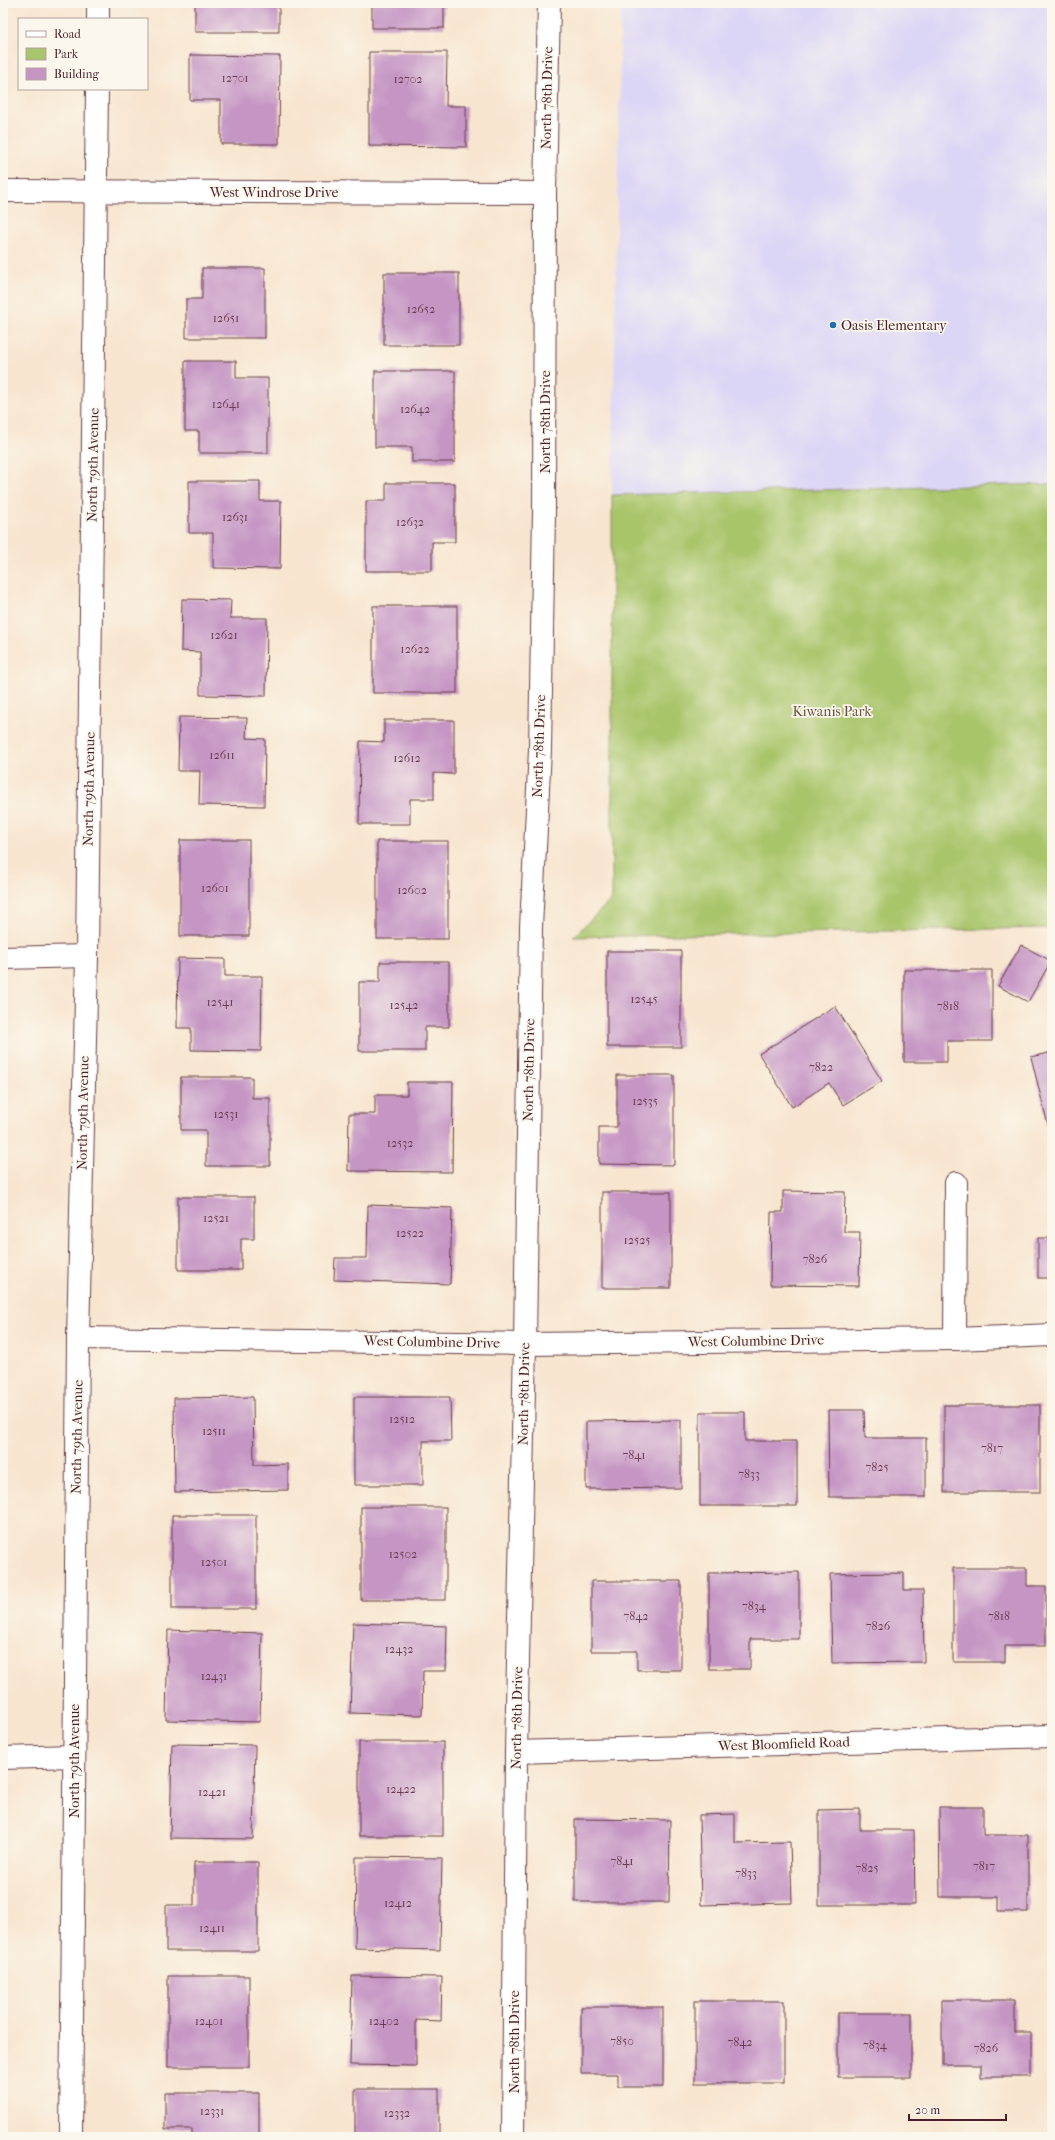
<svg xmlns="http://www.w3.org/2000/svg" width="1055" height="2140" viewBox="0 0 1055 2140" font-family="'IM FELL French Canon',serif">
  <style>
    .built { fill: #dcd6f6 }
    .green { fill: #a9c56b; stroke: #7a724b }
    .building { fill: #c595c4 }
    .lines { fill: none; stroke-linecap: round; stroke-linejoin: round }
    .minor-casing { stroke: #643d44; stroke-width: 24 }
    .tertiary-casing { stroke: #643d44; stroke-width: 24 }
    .minor { stroke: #fff; stroke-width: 22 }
    .tertiary { stroke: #fff; stroke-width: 22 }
    .poi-dot { fill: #1f6fb2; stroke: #fbf7ec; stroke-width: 1.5 }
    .labels { text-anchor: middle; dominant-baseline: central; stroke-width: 3.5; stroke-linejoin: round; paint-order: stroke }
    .number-label { font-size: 12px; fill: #693c51 }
    .street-label { font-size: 14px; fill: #4a1f2b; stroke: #fbf7ec }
    .poi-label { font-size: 14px; fill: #4a1f2b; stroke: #fbf7ec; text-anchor: start }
    .park-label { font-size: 14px; fill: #66513e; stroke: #fbf7ec }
  </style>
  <rect width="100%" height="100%" fill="#fbf7ec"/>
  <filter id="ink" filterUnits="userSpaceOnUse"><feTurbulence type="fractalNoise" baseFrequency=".025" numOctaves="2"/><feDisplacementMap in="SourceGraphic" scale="8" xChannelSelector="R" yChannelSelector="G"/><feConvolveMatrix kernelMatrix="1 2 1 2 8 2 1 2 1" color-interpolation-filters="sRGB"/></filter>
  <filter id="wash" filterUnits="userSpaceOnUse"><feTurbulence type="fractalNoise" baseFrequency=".012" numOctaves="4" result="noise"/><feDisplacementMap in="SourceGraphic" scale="16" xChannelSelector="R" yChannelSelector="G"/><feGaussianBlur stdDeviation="0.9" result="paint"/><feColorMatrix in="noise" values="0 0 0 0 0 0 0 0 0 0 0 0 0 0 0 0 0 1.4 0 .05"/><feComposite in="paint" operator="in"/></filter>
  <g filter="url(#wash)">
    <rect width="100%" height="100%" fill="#f7e5cf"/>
    <path class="built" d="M621,3h431v481l-440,11z"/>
    <path class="green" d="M1052,484v444l-479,9 39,-38v-404z"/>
    <g id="blocks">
      <g class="building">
        <rect x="195" y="3" width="84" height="29"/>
        <rect x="372" y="3" width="72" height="25"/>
        <path d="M369,52h78l-1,54h20v41l-97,-1z"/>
        <path d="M190,55l90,1 -1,88h-58v-44h-31z"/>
        <path d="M202,268h63v70h-79v-39h16z"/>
        <rect x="384" y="273" width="75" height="72"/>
        <path d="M185,361h51v17h32v75h-69v-22h-14z"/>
        <path d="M375,371h80v91h-43v-15h-37z"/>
        <path d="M189,481h71v20h21l-1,68 -67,-1v-35h-24z"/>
        <path d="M386,483h69v59h-23v29h-66v-70h20z"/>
        <path d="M182,599l49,1 -1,18h37l-1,78 -66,-1v-43l-19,-1z"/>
        <rect x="373" y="606" width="84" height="87"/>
        <path d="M179,717l68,1 -1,20 19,1 -1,67 -65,-1 1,-34h-22z"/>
        <path d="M384,720h70v54l-20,-1v26h-24v25h-51l1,-83 24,1z"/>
        <rect x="180" y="840" width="69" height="96"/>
        <rect x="377" y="841" width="71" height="98"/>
        <path d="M1021,945l30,16 -23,41 -30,-16z"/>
        <rect x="607" y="951" width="74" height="96"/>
        <path d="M178,958l47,1v17h37l-1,75 -70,-1v-22h-14z"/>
        <path d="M380,962h69v65h-24v24h-66v-69h21z"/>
        <path d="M904,970h88v71h-45v21h-43z"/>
        <path d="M835,1006l47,75 -39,24 -14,-22 -37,24 -33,-53z"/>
        <path d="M1052,1052v85h-1l-20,-80z"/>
        <path d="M617,1075h57v90l-75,-1v-37h18z"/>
        <path d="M181,1077h71v21h18v68h-64v-36h-25z"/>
        <path d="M407,1082h46l-1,90 -104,-1 1,-57h26v-19h32z"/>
        <path d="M783,1191l62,1 -1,40h16l-1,54 -89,-1 1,-73h12z"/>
        <rect x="602" y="1192" width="69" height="96"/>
        <path d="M178,1197h76v42h-13v31h-63z"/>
        <path d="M368,1205l84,3 -2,76 -116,-4 1,-22h32z"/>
        <rect x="1038" y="1238" width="14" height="40"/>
        <path d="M253,1397l1,68 34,-1v26l-113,2 -1,-94z"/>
        <path d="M354,1397h96l1,44h-28v44h-69z"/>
        <rect x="944" y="1405" width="96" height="87"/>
        <path d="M828,1410h36l1,28h61v59h-97z"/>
        <path d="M700,1412h45v29h52v65h-97z"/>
        <path d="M681,1420v68l-95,1v-68z"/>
        <rect x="361" y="1507" width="85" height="93"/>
        <rect x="172" y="1515" width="84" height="94"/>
        <path d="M953,1568h74v18h19v60h-41v16h-52z"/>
        <path d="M799,1572v67h-49v30h-41v-96z"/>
        <path d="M904,1573v17h19l1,72 -92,1 -2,-89z"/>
        <path d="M591,1581h90v89h-44v-19h-46z"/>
        <path d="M353,1623l94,3 -1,45h-23l-1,44 -72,-2z"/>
        <path d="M168,1630l94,3 -2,89 -94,-2z"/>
        <rect x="359" y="1742" width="84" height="94"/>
        <path d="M172,1744l83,1 -2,94 -83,-1z"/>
        <path d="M939,1807h44v28h45v77h-30v-15h-58z"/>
        <path d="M860,1809v21h54l1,75h-96v-95z"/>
        <path d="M735,1814v29l55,-1 2,61 -91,2 -2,-90z"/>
        <path d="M575,1819l95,1 -1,82h-94z"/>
        <path d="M356,1857l86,1 -2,92 -85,-2z"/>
        <path d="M194,1862h64v89h-92v-46h28z"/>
        <rect x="168" y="1976" width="81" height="91"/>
        <path d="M352,1976l90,1 -1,44 -25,-1v46l-66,-1z"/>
        <path d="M942,2000h73v33h16v44h-50v-13h-39z"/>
        <rect x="695" y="2001" width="89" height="82"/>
        <path d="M581,2007h82v80h-45v-13h-37z"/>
        <rect x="838" y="2013" width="73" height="64"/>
        <rect x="355" y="2089" width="84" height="48"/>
        <path d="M165,2093h94v44h-67v-8h-27z"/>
      </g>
    </g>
  </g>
  <g filter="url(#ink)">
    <use href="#blocks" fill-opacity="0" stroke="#643d44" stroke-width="1"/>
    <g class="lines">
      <g class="minor-casing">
        <g id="minor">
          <path d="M3,191l542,2"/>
          <path d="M3,958l84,-2"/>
          <path d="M78,1338l447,6 430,-5 97,-4"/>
          <path d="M955,1339l1,-156"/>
          <path d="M516,1752l536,-16"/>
          <path d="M3,1758l71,-2"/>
          <path d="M513,2137l3,-385 9,-408 6,-417 9,-177 4,-238 1,-319 4,-190"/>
        </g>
      </g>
      <g class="tertiary-casing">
        <g id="tertiary">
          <path d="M98,19v-16"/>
          <path d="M71,2137l7,-799 9,-382 10,-867"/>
        </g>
      </g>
      <use href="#minor" class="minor"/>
      <use href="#tertiary" class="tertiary"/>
    </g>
  </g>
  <circle class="poi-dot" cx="833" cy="325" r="4"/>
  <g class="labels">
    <g class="number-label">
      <text x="235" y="78">12701</text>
      <text x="408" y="79">12702</text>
      <text x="421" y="309">12652</text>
      <text x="226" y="318">12651</text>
      <text x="226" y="404">12641</text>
      <text x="415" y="409">12642</text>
      <text x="235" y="517">12631</text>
      <text x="410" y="522">12632</text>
      <text x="224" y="635">12621</text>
      <text x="415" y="649">12622</text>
      <text x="222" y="755">12611</text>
      <text x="407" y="758">12612</text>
      <text x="215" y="888">12601</text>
      <text x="412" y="890">12602</text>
      <text x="644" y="999">12545</text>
      <text x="220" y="1002">12541</text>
      <text x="404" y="1005">12542</text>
      <text x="948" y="1006">7818</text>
      <text x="821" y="1067">7822</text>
      <text x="645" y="1101">12535</text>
      <text x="226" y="1114">12531</text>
      <text x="400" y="1143">12532</text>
      <text x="216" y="1218">12521</text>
      <text x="410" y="1233">12522</text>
      <text x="637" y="1240">12525</text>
      <text x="815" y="1259">7826</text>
      <text x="402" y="1419">12512</text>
      <text x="214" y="1431">12511</text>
      <text x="992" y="1448">7817</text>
      <text x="634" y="1455">7841</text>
      <text x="877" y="1467">7825</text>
      <text x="749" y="1474">7833</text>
      <text x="403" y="1554">12502</text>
      <text x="214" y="1562">12501</text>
      <text x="754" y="1606">7834</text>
      <text x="636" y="1616">7842</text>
      <text x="999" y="1616">7818</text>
      <text x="878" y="1626">7826</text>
      <text x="399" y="1649">12432</text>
      <text x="214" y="1676">12431</text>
      <text x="401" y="1789">12422</text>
      <text x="212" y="1792">12421</text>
      <text x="622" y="1861">7841</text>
      <text x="984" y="1866">7817</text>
      <text x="867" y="1868">7825</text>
      <text x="746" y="1873">7833</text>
      <text x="398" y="1903">12412</text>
      <text x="212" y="1928">12411</text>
      <text x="209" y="2021">12401</text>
      <text x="384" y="2021">12402</text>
      <text x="622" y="2041">7850</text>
      <text x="740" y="2042">7842</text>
      <text x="875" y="2045">7834</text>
      <text x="986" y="2048">7826</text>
      <text x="212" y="2111">12331</text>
      <text x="397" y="2113">12332</text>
    </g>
    <g class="street-label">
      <text transform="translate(547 98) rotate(-89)">North 78th Drive</text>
      <text x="274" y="192">West Windrose Drive</text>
      <text transform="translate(545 422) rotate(-90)">North 78th Drive</text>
      <text transform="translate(93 465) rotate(-89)">North 79th Avenue</text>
      <text transform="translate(539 746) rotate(-88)">North 78th Drive</text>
      <text transform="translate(89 789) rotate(-89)">North 79th Avenue</text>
      <text transform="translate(529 1070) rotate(-89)">North 78th Drive</text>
      <text transform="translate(83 1113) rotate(-89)">North 79th Avenue</text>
      <text transform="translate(756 1341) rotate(-1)">West Columbine Drive</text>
      <text transform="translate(432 1342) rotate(1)">West Columbine Drive</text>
      <text transform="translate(524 1394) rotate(-89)">North 78th Drive</text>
      <text transform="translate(77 1437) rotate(-89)">North 79th Avenue</text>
      <text transform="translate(517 1718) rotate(-89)">North 78th Drive</text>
      <text transform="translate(784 1744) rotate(-2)">West Bloomfield Road</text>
      <text transform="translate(74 1761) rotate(-90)">North 79th Avenue</text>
      <text transform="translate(514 2042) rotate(-90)">North 78th Drive</text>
    </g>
    <g class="poi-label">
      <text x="841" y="325">Oasis Elementary</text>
    </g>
    <g class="park-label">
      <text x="832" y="711">Kiwanis Park</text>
    </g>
  </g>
  <rect width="1055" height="2140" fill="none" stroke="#fbf7ec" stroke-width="16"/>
  <rect x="18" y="18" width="130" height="72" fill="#fbf7ec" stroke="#b4a19f"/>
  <rect x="26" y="31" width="20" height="6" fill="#ffffff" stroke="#b4a19f"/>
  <text x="54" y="38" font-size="12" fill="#4a1f2b">Road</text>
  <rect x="26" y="48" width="20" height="12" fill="#a9c56b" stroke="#b4a19f"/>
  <text x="54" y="58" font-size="12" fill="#4a1f2b">Park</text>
  <rect x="26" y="68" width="20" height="12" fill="#c595c4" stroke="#b4a19f"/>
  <text x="54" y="78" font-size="12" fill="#4a1f2b">Building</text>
  <path d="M909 2114v6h97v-6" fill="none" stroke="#4a1f2b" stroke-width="2"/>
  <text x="915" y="2114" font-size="12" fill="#4a1f2b" stroke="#fbf7ec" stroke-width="3" paint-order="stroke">20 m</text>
</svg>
